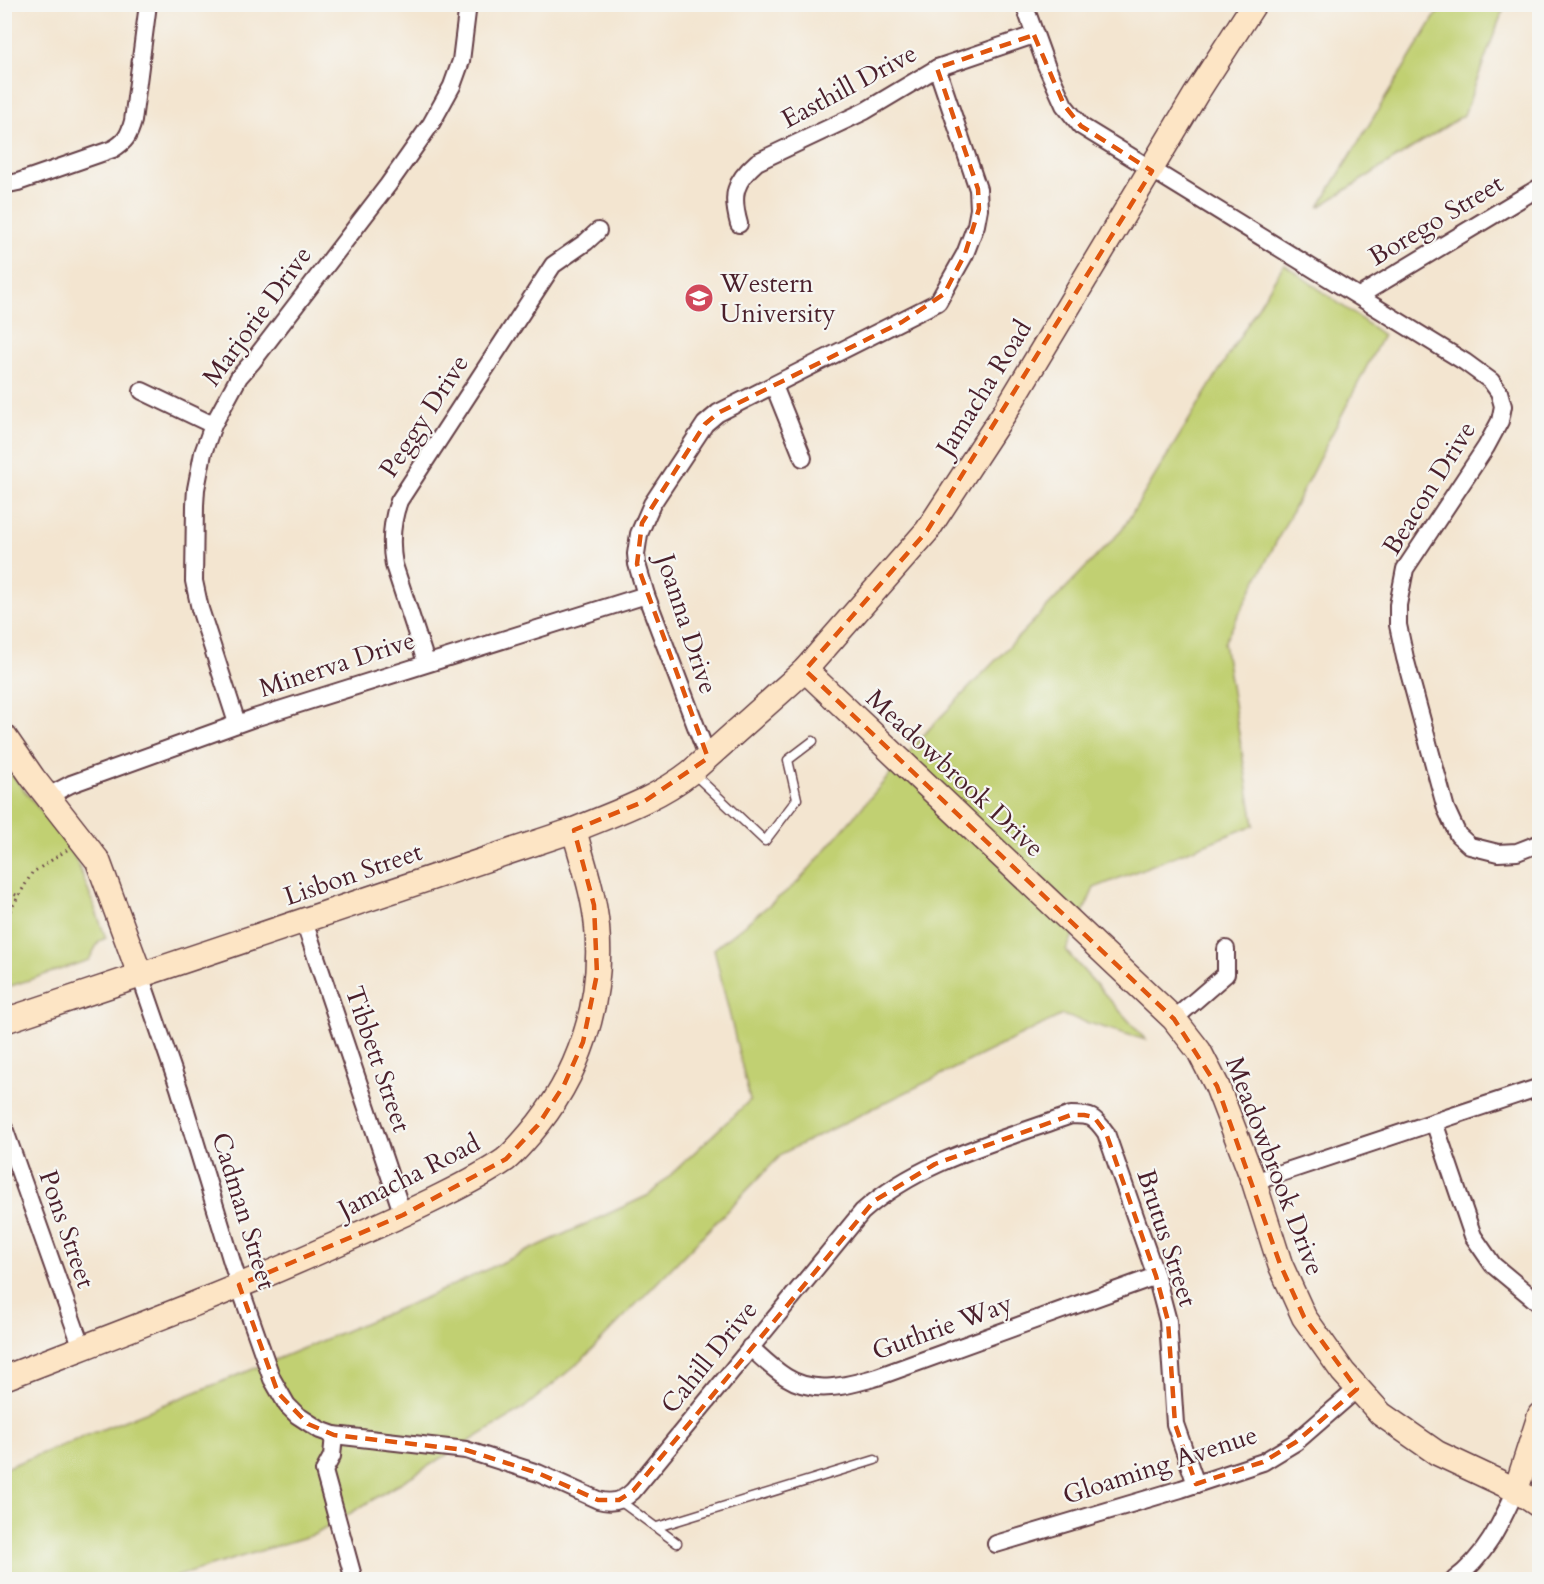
<svg xmlns="http://www.w3.org/2000/svg" width="1544" height="1584" viewBox="0 0 1544 1584" font-family="Cardo,serif">
  <style>
    .green { fill: #c1d072; stroke: #86784e; stroke-width: 1.5 }
    .lines { fill: none; stroke-linecap: round; stroke-linejoin: round }
    .lane-casing { stroke: #633d44; stroke-width: 11 }
    .street-casing { stroke: #633d44; stroke-width: 20 }
    .secondary-casing { stroke: #633d44; stroke-width: 27 }
    .path { stroke: #633d44; stroke-width: 3; stroke-dasharray: 1.5 4.5; stroke-linecap: butt }
    .lane { stroke: #fff; stroke-width: 8 }
    .street { stroke: #fff; stroke-width: 16 }
    .secondary { stroke: #fde5c5; stroke-width: 24 }
    .marked { fill: none; stroke: #e0560e; stroke-width: 4.5; stroke-dasharray: 12 8; stroke-linejoin: round }
    .labels { text-anchor: middle; dominant-baseline: central; stroke-width: 4.5; stroke-linejoin: round; paint-order: stroke }
    .street-label { font-size: 26px; fill: #4a1f2b; stroke: #f6f6f2 }
    .poi-label { font-size: 26px; fill: #4a1f2b; stroke: #f6f6f2; text-anchor: start }
  </style>
  <rect width="100%" height="100%" fill="#f6f6f2"/>
  <filter id="ink" filterUnits="userSpaceOnUse"><feTurbulence type="fractalNoise" baseFrequency=".0167" numOctaves="2"/><feDisplacementMap in="SourceGraphic" scale="12" xChannelSelector="R" yChannelSelector="G"/><feConvolveMatrix kernelMatrix="1 2 1 2 8 2 1 2 1" color-interpolation-filters="sRGB"/></filter>
  <filter id="wash" filterUnits="userSpaceOnUse"><feTurbulence type="fractalNoise" baseFrequency=".008" numOctaves="4" result="noise"/><feDisplacementMap in="SourceGraphic" scale="24" xChannelSelector="R" yChannelSelector="G"/><feGaussianBlur stdDeviation="1.35" result="paint"/><feColorMatrix in="noise" values="0 0 0 0 0 0 0 0 0 0 0 0 0 0 0 0 0 1.4 0 .05"/><feComposite in="paint" operator="in"/></filter>
  <g filter="url(#wash)">
    <rect width="100%" height="100%" fill="#f3e5d0"/>
    <g class="green">
      <path d="M1442,5h63l-41,110 -145,92z"/>
      <path d="M1284,264l99,71 -159,308 30,182 -160,63 -28,63 80,89 -84,-25 -279,138 -200,206 -60,50 -207,125 -148,45 -163,1v-112l236,-94 186,-77 222,-102 101,-95 -36,-151 84,-67 131,-153 193,-199z"/>
      <path d="M4,765l66,82 9,19 27,72 -7,3 -10,19 -84,28z"/>
    </g>
  </g>
  <g filter="url(#ink)">
    <g class="lines">
      <g class="lane-casing">
        <g id="lane">
          <path d="M694,774l71,67 32,-42 -9,-39 25,-19"/>
          <path d="M620,1501l57,42"/>
          <path d="M657,1527l218,-67"/>
        </g>
      </g>
      <g class="street-casing">
        <g id="street">
          <path d="M1024,4l22,61 18,40 17,21 384,236 26,19 8,11 4,14 -3,15 -14,26 -81,122 -7,36v20l7,33 41,151 12,26 12,11 28,7 19,-1 23,-9"/>
          <path d="M4,185l14,-3 95,-33c12,-7 16,-13 20,-28l15,-117"/>
          <path d="M739,224c-8,-29 -5,-42 18,-62l108,-51 72,-43 97,-33"/>
          <path d="M1359,296l181,-109"/>
          <path d="M774,386l29,72"/>
          <path d="M142,391l71,34"/>
          <path d="M426,662l-32,-97c-4,-22 -3,-42 5,-64l154,-236 33,-23 12,-11"/>
          <path d="M237,723l-37,-114 -6,-28 1,-76 1,-16 7,-36 10,-28 26,-48 14,-16 135,-176 43,-61 21,-38 9,-25 7,-57"/>
          <path d="M708,758l-62,-163 -9,-31 -1,-10 3,-20 13,-30 53,-80 13,-11 220,-111 27,-48 11,-29 3,-16 -1,-20 -41,-121"/>
          <path d="M48,796l23,-12 183,-66 392,-123"/>
          <path d="M304,921l99,294"/>
          <path d="M140,975l39,113 60,197 33,94 15,26 10,10 23,15 14,5 132,15 72,23 60,27c14,4 25,1 35,-9l229,-279c58,-52 137,-71 209,-97 20,0 23,1 35,18l50,143 12,45 7,103 21,60"/>
          <path d="M1174,1019l52,-45v-25"/>
          <path d="M1434,1122l39,114 20,29 47,39"/>
          <path d="M4,1128l78,220"/>
          <path d="M1254,1182l286,-95"/>
          <path d="M750,1347c11,10 23,22 36,30 28,18 61,9 91,0l279,-101"/>
          <path d="M334,1435l-2,21 -8,15 30,109"/>
          <path d="M996,1544l185,-55 82,-27 33,-20 61,-53"/>
          <path d="M1454,1580c32,-24 46,-55 62,-90"/>
        </g>
      </g>
      <g class="secondary-casing">
        <g id="secondary">
          <path d="M805,670l369,349 25,32 18,35 37,96 26,82 24,53 39,55 38,42 56,39 79,37 24,16"/>
          <path d="M4,736l29,42 65,83 42,114"/>
          <path d="M4,1021l570,-191c41,-17 83,-31 117,-58l114,-102 122,-139 78,-119 191,-318 58,-90"/>
          <path d="M4,1378c108,-42 216,-82 321,-129 39,-17 78,-34 116,-53 22,-11 44,-22 64,-36 9,-7 17,-17 25,-26 49,-57 74,-132 67,-207 -3,-33 -14,-64 -23,-97"/>
          <path d="M1516,1490l24,-75"/>
        </g>
      </g>
      <g class="path">
        <path d="M4,889l14,7"/>
        <path d="M4,921l28,-48 35,-23"/>
      </g>
      <use href="#lane" class="lane"/>
      <use href="#street" class="street"/>
      <use href="#secondary" class="secondary"/>
    </g>
  </g>
  <path class="marked" d="M1034,35l30,70 17,21 71,45 -225,360 -122,139 369,349 43,67 63,178 24,53 53,72 -61,53 -33,20 -67,22 -21,-60 -7,-103 -12,-45 -50,-143 -12,-16 -10,-2h-13l-136,49 -61,37 -241,290 -14,9h-21l-60,-27 -72,-23 -132,-15 -26,-11 -30,-31 -39,-108 164,-70 103,-56 32,-34 26,-40 19,-43 14,-68 -3,-69 -20,-75 71,-29 63,-43 -71,-194 5,-41 63,-99 13,-11 184,-91 42,-28 21,-40 14,-45 -1,-20 -41,-121z"/>
  <defs>
    <g id="school-disc" transform="scale(1.5)"><circle r="9.5" fill="#d1495b" stroke="#f6f6f2"/><path d="M0-5L7-2L0 1L-7-2ZM-4 1L0 2.5L4 1V4Q0 6-4 4Z" fill="#fff"/></g>
  </defs>
  <g fill-rule="evenodd">
    <use href="#school-disc" x="699" y="298"/>
  </g>
  <g class="labels">
    <g class="street-label">
      <text transform="translate(849 86) rotate(-28)">Easthill Drive</text>
      <text transform="translate(1436 220) rotate(-31)">Borego Street</text>
      <text transform="translate(257 316) rotate(-54)">Marjorie Drive</text>
      <text transform="translate(984 388) rotate(-58)">Jamacha Road</text>
      <text transform="translate(424 416) rotate(-57)">Peggy Drive</text>
      <text transform="translate(1429 488) rotate(-58)">Beacon Drive</text>
      <text transform="translate(687 624) rotate(72)">Joanna Drive</text>
      <text transform="translate(337 664) rotate(-18)">Minerva Drive</text>
      <text transform="translate(955 773) rotate(43)">Meadowbrook Drive</text>
      <text transform="translate(353 874) rotate(-19)">Lisbon Street</text>
      <text transform="translate(378 1059) rotate(71)">Tibbett Street</text>
      <text transform="translate(1275 1166) rotate(69)">Meadowbrook Drive</text>
      <text transform="translate(409 1176) rotate(-27)">Jamacha Road</text>
      <text transform="translate(244 1211) rotate(73)">Cadman Street</text>
      <text transform="translate(67 1229) rotate(71)">Pons Street</text>
      <text transform="translate(1167 1238) rotate(72)">Brutus Street</text>
      <text transform="translate(942 1327) rotate(-20)">Guthrie Way</text>
      <text transform="translate(709 1357) rotate(-51)">Cahill Drive</text>
      <text transform="translate(1160 1465) rotate(-18)">Gloaming Avenue</text>
    </g>
    <g class="poi-label">
      <text x="720" y="283">Western<tspan x="720" dy="30">University</tspan></text>
    </g>
  </g>
  <rect width="1544" height="1584" fill="none" stroke="#f6f6f2" stroke-width="24"/>
</svg>
